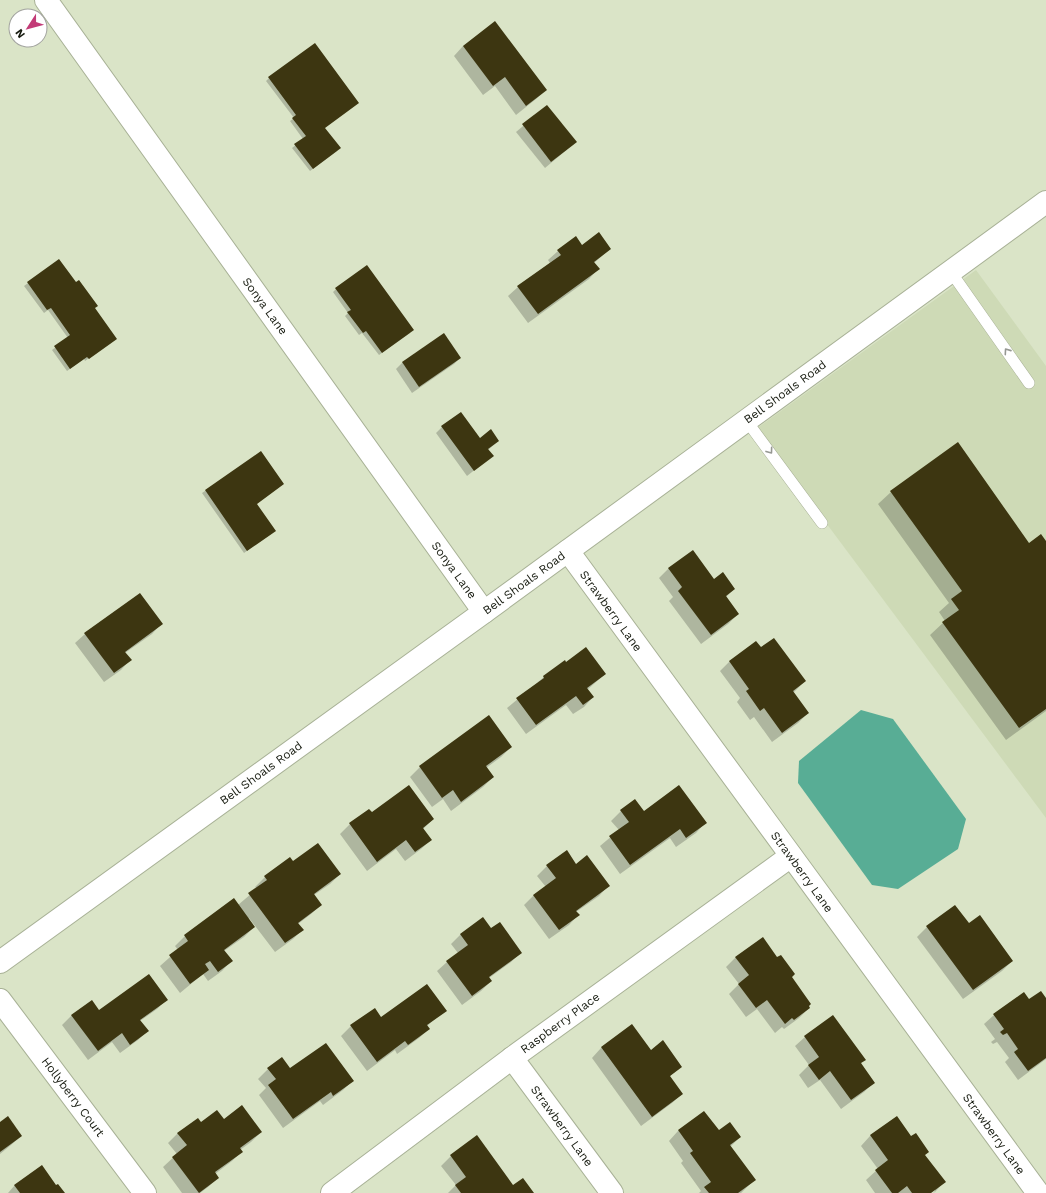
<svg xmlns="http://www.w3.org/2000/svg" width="1046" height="1193" viewBox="0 0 1046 1193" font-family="'Work Sans',sans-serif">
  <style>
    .built { fill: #cedab6 }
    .water { fill: #58ad95 }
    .shadow { fill: #0003 }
    .building { fill: #3d3611 }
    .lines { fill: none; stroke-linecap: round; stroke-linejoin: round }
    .service-casing { stroke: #a8b196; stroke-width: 12 }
    .minor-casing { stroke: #a8b196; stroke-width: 24 }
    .secondary-casing { stroke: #a8b196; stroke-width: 24 }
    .service { stroke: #fff; stroke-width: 11 }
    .minor { stroke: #fff; stroke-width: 22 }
    .secondary { stroke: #fff; stroke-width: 22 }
    .oneway { stroke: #969893 }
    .labels { text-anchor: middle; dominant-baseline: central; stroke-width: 4; stroke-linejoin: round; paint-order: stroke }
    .street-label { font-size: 12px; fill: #161a0f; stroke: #fff }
  </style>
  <rect width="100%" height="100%" fill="#dae4c7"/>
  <path class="built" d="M976,270l70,96v452l-290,-389z"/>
  <path class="water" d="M861,710l32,9 73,100 -8,30 -60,40 -26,-4 -74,-102 1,-22z"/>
  <g class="shadow">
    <path d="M495,22l51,68 -10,9 -20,16 -21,-29 -12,9 -29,-39 9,-10z"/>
    <path d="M269,78l55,50 13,23 -27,20 -18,-23 11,-9 -13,-18 4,-3 -28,-37z"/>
    <path d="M547,106l29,36 -31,26 -29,-36z"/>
    <path d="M582,246l28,3 -16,14 4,6 -9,10 -61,44 -20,-27 10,-9 32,-24 -2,-3 10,-9z"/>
    <path d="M59,260l35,48 19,33 -28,20 -1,-2 -17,12 -15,-21 16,-12 -20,-28 -4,3 -20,-27z"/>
    <path d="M336,289l74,44 -31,22 -17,-22 -3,2 -14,-19 3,-3 -15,-21z"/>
    <path d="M444,334l16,24 -6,6 -42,29 -16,-24 6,-6z"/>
    <path d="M442,427l38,12 18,2 -10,9 4,6 -25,20 -31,-43z"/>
    <path d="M261,452l22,32 -27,20 15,30 -27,19 -42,-60z"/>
    <path d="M891,492l138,52 17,-1v168l-40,29 -76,-105 15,-14 -6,-9 10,-9 -71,-99z"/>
    <path d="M669,568l44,12 21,9 -8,8 12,17 -10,10 -27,20 -32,-43 4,-4 -14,-19z"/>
    <path d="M161,624l-9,10 -27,19 5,7 -9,10 -17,12 -29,-39 10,-9z"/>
    <path d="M760,649l45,32 -12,12 15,20 -10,10 -26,19 -18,-25 -4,3 -13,-18 3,-4 -20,-27 10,-10z"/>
    <path d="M605,674l-18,16 6,7 -9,10 -11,7 -7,-9 -40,29 -19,-26 37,-31z"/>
    <path d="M511,747l-10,10 -15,11 7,9 -10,10 -32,24 -8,-12 -11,8 -22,-30 10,-10z"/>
    <path d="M369,810l3,4 61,5 -10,10 8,11 -10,9 -16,12 -9,-12 -29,22 -27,-37 10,-10z"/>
    <path d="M621,811l23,1 61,11 -9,10 -20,14 -6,-9 -50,36 -20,-28 19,-16 -8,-9z"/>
    <path d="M293,862l47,12 -10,10 -16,11 7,10 -10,9 -13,10 4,6 -9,9 -18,13 -26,-34 -1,1 6,8 -10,10 -20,14 7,10 -9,10 -14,10 -5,-7 -23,19 -20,-27 18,-16 -3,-4 10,-10 49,-36 4,5 19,-16 -2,-2 10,-10z"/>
    <path d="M576,865l32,21 -9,10 -23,16 2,3 -9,10 -20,14 -25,-34 10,-10 12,-8 -9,-11 10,-10z"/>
    <path d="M969,925l43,36 -10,10 -39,28 -46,-62 10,-10z"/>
    <path d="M490,930l31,22 -10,10 -22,16 2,3 -10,10 -19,14 -25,-34 10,-9 11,-9 -7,-9 10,-10z"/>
    <path d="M736,957l41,2 14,19 18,30 -10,10 -15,11 -2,-2 -7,6 -18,-24 -11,8 -17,-23 10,-10 -13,-17z"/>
    <path d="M166,1000l-9,9 -17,12 7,10 -9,9 -18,13 -8,-11 -24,18 -26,-35 10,-10z"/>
    <path d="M1029,1000h17v59l-28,21 -13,-18 4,-4 -12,-16 -4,2 -2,-2 4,-3 -11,-15 10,-9z"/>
    <path d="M445,1010l-18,16 2,3 -10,9 -22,16 -2,-4 -28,21 -26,-35 10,-10 30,-8z"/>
    <path d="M632,1026l18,25 30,16 -11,10 13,17 -10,9 -31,23 -49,-68 9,-10z"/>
    <path d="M805,1037l55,27 14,18 -10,10 -23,17 -21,-29 -12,8 -9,-13 10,-10 -14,-19z"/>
    <path d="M268,1069l22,1 62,11 -9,9 -20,15 -3,-4 -37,27 -24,-33 7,-7 -8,-9z"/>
    <path d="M704,1112l15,19 21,6 -10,10 24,33 -13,13h-42l2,-2 -20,-28 2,-2 -14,-20 9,-10z"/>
    <path d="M896,1117l48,65 -9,10 -2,1 2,-2v-2l-5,4h-55l-9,-13 12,-11 -17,-23 9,-10z"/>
    <path d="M223,1120l38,12 -10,10 -11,8 2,1 -10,10 -17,13 3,4 -10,9 -8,6h-18l-19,-26 14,-13 -9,-11 10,-10 23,-10z"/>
    <path d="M0,1123l21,13 -10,9 -11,9z"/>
    <path d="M451,1156l62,30 19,7h-84l8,-8 -15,-19z"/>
    <path d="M15,1185l41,2 7,6h-55z"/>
  </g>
  <g class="building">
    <path d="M495,21l52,69 -21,16 -21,-29 -12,9 -30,-40z"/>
    <path d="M315,43l44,60 -34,25 16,20 -28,21 -19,-25 12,-8 -14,-18 4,-3 -28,-38z"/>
    <path d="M547,105l30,37 -26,20 -29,-38z"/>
    <path d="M599,232l12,17 -17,13 6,7 -62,45 -21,-28 44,-31 -4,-5 19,-14 6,9z"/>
    <path d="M59,259l17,23 3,-2 19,26 -3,2 22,31 -28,20 -2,-2 -17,12 -16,-23 16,-11 -19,-27 -4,2 -20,-28z"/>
    <path d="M367,265l47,65 -32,23 -16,-22 -3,2 -16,-21 4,-2 -16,-22z"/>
    <path d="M444,333l17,25 -42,29 -17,-25z"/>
    <path d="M461,412l19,26 11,-9 8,12 -11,8 6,7 -20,15 -33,-45z"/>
    <path d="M958,442l71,101 12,-9 5,7v168l-27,19 -77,-106 17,-12 -8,-11 11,-8 -72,-100z"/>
    <path d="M261,451l23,33 -27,20 19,27 -29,20 -42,-61z"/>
    <path d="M693,550l21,29 9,-7 12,17 -9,7 13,18 -28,21 -33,-44 4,-4 -14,-19z"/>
    <path d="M140,593l23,31 -38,28 7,8 -18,13 -30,-40z"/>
    <path d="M774,638l32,43 -13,10 16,22 -27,20 -18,-25 -4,3 -14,-20 3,-2 -20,-28 27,-20 5,6z"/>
    <path d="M586,647l20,27 -19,14 7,9 -11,8 -7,-9 -40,29 -20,-27 28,-20 -1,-2 22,-16 1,2z"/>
    <path d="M489,715l23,32 -26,19 8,11 -33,25 -8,-12 -11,8 -23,-32z"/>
    <path d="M409,785l25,34 -11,9 9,12 -17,12 -9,-12 -29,22 -28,-39 20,-14 3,3z"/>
    <path d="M679,785l28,38 -21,15 -6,-9 -50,36 -21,-29 20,-14 -9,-12 15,-11 9,12z"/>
    <path d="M318,843l23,31 -27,20 8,11 -24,18 6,7 -19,13 -37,-50 19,-13 -3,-4 26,-19 3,4z"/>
    <path d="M567,850l9,14 11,-9 23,31 -34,25 4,4 -21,15 -26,-35 23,-17 -10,-13z"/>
    <path d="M234,898l21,29 -31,23 9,11 -15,11 -8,-11 -5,3 4,6 -19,14 -21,-29 19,-14 -4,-6z"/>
    <path d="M955,905l14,18 11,-8 33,46 -40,29 -47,-64z"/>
    <path d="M483,917l8,11 9,-6 22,31 -33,24 3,4 -20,15 -26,-35 22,-16 -8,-11z"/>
    <path d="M763,937l14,20 4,-2 14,19 -3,3 19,27 -2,2 1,2 -16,12 -2,-2 -7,6 -18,-24 -11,8 -18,-24 11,-9 -14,-18z"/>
    <path d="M149,974l19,26 -28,20 9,11 -19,14 -8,-12 -24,18 -27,-36 21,-15 7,10z"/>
    <path d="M427,984l20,27 -20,14 3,4 -22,16 -3,-4 -28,21 -27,-37 25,-17 6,9z"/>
    <path d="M1041,991l5,7v60l-18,13 -14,-19 4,-3 -11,-16 -4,2 -3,-3 4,-3 -11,-15 31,-22 5,7z"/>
    <path d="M833,1015l33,45 -5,3 14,20 -24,17 -21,-29 -11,9 -11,-15 11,-8 -15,-21z"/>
    <path d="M632,1024l19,26 12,-10 19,27 -12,9 13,18 -31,23 -51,-70z"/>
    <path d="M326,1043l28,38 -21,15 -2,-4 -38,27 -25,-34 8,-6 -9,-11 15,-11 8,11z"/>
    <path d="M242,1105l20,27 -22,16 3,4 -28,20 4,6 -20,15 -27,-36 15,-12 -10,-12 21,-15 3,4 16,-12 7,9z"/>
    <path d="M704,1111l15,19 11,-8 11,15 -11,8 26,35 -18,13h-29l-5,-6 7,-5 -21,-29 3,-2 -15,-21z"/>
    <path d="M8,1116l14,20 -22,16v-30z"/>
    <path d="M897,1116l14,20 5,-3 13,19 -4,3 21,27 -15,11h-19l-5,-7 -9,7h-6l-17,-23 13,-10 -18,-25z"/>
    <path d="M477,1135l36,50 10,-7 11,15h-73l-6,-8 11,-8 -16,-22z"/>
    <path d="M42,1165l14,20 2,-1 7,9h-45l-6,-8z"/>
  </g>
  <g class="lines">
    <g class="service-casing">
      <g id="service">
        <path d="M951,272l78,111"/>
        <path d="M746,420l76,103"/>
      </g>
    </g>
    <g class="minor-casing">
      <g id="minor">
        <path d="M46,0l438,612"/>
        <path d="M568,551l470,642"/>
        <path d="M0,1000l145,193"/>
        <path d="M512,1058l100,135"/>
        <path d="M332,1193l180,-135 279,-202"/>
      </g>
    </g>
    <g class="secondary-casing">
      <path id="secondary" d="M0,962l484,-350 562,-410"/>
    </g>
    <use href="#service" class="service"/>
    <use href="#minor" class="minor"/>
    <use href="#secondary" class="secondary"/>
  </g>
  <defs><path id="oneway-chevron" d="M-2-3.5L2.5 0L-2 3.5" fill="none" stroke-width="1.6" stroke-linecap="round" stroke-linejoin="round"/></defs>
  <g class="oneway">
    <use href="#oneway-chevron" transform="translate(1007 351) rotate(-125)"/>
    <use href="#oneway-chevron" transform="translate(770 451) rotate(54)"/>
  </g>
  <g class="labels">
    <g class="street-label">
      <text transform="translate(265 306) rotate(54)">Sonya Lane</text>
      <text transform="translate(785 392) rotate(-36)">Bell Shoals Road</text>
      <text transform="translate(454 570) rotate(54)">Sonya Lane</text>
      <text transform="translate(524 583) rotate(-36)">Bell Shoals Road</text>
      <text transform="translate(611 611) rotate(54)">Strawberry Lane</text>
      <text transform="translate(261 773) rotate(-36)">Bell Shoals Road</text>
      <text transform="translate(802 872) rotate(54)">Strawberry Lane</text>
      <text transform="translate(560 1023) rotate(-36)">Raspberry Place</text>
      <text transform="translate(73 1097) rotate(53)">Hollyberry Court</text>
      <text transform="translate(562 1126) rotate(54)">Strawberry Lane</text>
      <text transform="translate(994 1134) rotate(54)">Strawberry Lane</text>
    </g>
  </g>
  <g transform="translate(28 28) rotate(234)"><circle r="19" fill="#ffffff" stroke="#a2a39f"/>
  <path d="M0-3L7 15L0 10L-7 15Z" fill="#c33b77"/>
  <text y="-6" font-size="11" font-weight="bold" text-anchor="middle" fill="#161a0f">N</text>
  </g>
</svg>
